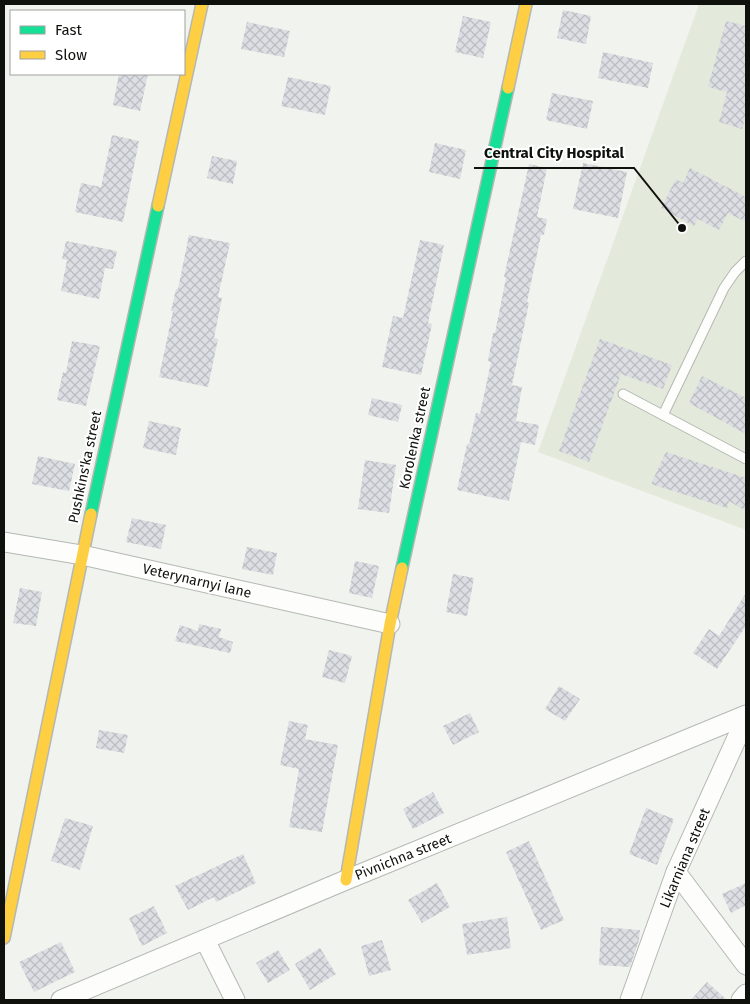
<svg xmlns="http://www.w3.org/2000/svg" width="750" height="1004" viewBox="0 0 750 1004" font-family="'Fira Sans',sans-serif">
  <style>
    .built { fill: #e3e9db }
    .building { fill: url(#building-cross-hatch) }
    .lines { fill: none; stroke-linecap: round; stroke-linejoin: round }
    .lane-casing { stroke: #b5b8b2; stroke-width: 11 }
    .street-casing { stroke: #b5b8b2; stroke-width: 21 }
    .fast-casing { stroke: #b5b8b2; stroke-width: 14 }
    .slow-casing { stroke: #b5b8b2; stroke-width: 14 }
    .lane { stroke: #fdfdfc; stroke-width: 9 }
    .street { stroke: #fdfdfc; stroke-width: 19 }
    .fast { stroke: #16e098; stroke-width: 11 }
    .slow { stroke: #ffcf43; stroke-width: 11 }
    .labels { text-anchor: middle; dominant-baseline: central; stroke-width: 4; stroke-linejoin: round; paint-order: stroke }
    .street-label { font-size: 14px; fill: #0f110c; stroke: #fff }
    .leader { fill: none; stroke: #0f110c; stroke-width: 2 }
    .callout-dot { fill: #0f110c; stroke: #fff; stroke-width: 2 }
    .callout-label { font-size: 15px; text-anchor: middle; font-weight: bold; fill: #0f110c; stroke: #fff; stroke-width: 4; stroke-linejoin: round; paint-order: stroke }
  </style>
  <defs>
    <pattern id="building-cross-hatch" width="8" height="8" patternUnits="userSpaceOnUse" patternTransform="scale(1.25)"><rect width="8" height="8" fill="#dbdee2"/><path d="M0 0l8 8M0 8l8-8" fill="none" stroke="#bbbdc1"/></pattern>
  </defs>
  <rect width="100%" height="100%" fill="#f1f4ee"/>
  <path class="built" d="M699,4h47v526l-208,-78z"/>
  <g class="building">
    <path d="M563,10l28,6 -5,28 -29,-6z"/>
    <path d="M463,16l28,6 -8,36 -28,-6z"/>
    <path d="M726,21l20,5v89l-4,14 -23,-7 8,-30 -19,-5z"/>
    <path d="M247,22l43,9 -6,26 -43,-8z"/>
    <path d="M603,52l50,11 -5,25 -50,-10z"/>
    <path d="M119,74h29l-8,37 -27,-6z"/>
    <path d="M288,77l43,9 -6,29 -44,-9z"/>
    <path d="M552,93l41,8 -6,28 -41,-9z"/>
    <path d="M112,135l27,6 -16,81 -48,-10 6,-29 20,4z"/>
    <path d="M435,143l31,7 -6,29 -31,-7z"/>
    <path d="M212,156l25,5 -4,23 -26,-6z"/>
    <path d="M583,163l44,9 -9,46 -45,-9z"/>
    <path d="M529,164l18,4 -10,49 10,2 -3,16h-3l-14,67 2,1 -17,82 10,2 -6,34 23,4 -4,20 -14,-3 -12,59 -52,-11 10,-46h2l7,-31 4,1 11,-52 -3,-1 5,-28h2l11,-55 -2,-1z"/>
    <path d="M690,168l56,29v25l-18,-9 -9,17 -21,-11 -4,7 -33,-18 15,-29 7,4z"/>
    <path d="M189,235l41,8 -12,54 4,1 -8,40 4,1 -10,48 -49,-10 14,-66h-2l5,-22h2z"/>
    <path d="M420,240l24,5 -16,78 4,1 -11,51 -39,-8 11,-51 10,2z"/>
    <path d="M66,241l51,10 -4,18 -8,-1 -6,31 -38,-8 6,-31 -5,-1z"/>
    <path d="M600,339l72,26 -9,24 -42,-15 -32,88 -30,-11z"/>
    <path d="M72,341l28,5 -14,60 -29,-6 6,-28 3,1z"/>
    <path d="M702,376l44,22v36l-57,-31z"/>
    <path d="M372,398l30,7 -4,17 -30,-7z"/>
    <path d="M149,421l32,7 -5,27 -33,-7z"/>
    <path d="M666,452l80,26v33l-17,-10 -2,7 -76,-24z"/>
    <path d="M38,456l37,8 -6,27 -37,-7z"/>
    <path d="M365,460l31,5 -7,48 -31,-4z"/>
    <path d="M132,518l34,7 -5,24 -35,-7z"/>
    <path d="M247,547l30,6 -4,22 -31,-6z"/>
    <path d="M355,561l24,5 -7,32 -23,-5z"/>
    <path d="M453,574l21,4 -7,38 -21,-4z"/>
    <path d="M20,588l22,4 -6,34 -23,-3z"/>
    <path d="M746,593v33l-29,43 -24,-16 16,-24 10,7z"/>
    <path d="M199,624l22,5 -2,8 14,5 -3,11 -55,-12 5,-16 18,6z"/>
    <path d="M329,650l23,6 -7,27 -23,-6z"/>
    <path d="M559,686l21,13 -15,22 -20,-12z"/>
    <path d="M470,713l9,19 -26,13 -10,-19z"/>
    <path d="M289,721l19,4 -3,14 33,6 -16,87 -33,-5 10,-58 -19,-4z"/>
    <path d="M99,730l29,5 -4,18 -28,-5z"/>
    <path d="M433,792l11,21 -31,16 -10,-20z"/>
    <path d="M646,808l28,11 -17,46 -28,-11z"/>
    <path d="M65,818l28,8 -13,44 -29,-9z"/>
    <path d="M529,841l35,79 -23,10 -35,-78z"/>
    <path d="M243,854l13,29 -40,19 -2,-5 -26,13 -13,-24z"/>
    <path d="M437,883l13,24 -28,16 -14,-23z"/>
    <path d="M746,883v22l-15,8 -9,-19z"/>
    <path d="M154,906l13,27 -25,13 -13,-28z"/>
    <path d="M507,917l4,31 -44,7 -5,-31z"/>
    <path d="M601,927l39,3 -1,10 -9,27 -31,-2z"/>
    <path d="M382,940l9,30 -22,6 -8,-30z"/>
    <path d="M61,942l14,30 -41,20 -15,-30z"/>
    <path d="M320,948l16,26 -26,16 -15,-26z"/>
    <path d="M278,950l12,20 -22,13 -12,-20z"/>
    <path d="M707,982l20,18h-36z"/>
  </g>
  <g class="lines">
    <g class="lane-casing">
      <g id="lane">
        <path d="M623,394l123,65"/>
        <path d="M663,415l61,-127 11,-16 11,-11"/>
      </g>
    </g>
    <g class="street-casing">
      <g id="street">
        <path d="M4,542l78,13 308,69"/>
        <path d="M676,872l70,93"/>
        <path d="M205,940l30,60"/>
        <path d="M61,1000l285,-120 400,-165"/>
        <path d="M630,1000l46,-128 70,-154"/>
        <path d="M741,1000l5,-6"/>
      </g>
    </g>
    <g class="fast-casing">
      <g id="fast">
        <path d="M91,514l67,-308"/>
        <path d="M402,568l106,-480"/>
      </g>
    </g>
    <g class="slow-casing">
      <g id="slow">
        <path d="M508,88l18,-84"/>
        <path d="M158,206l44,-202"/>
        <path d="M346,880l44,-256 12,-56"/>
        <path d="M4,938l87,-424"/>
      </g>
    </g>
    <use href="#lane" class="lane"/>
    <use href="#street" class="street"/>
    <use href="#fast" class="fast"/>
    <use href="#slow" class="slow"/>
  </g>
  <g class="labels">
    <g class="street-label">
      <text transform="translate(415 438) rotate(-78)">Korolenka street</text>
      <text transform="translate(85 467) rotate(-78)">Pushkins'ka street</text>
      <text transform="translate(197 581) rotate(13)">Veterynarnyi lane</text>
      <text transform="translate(403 857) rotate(-22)">Pivnichna street</text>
      <text transform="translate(685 858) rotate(-67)">Likarniana street</text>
    </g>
  </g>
  <path class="leader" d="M682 228L634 168H474"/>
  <circle class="callout-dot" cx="682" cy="228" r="5"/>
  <g class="callout-label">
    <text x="554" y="158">Central City Hospital</text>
  </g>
  <rect width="750" height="1004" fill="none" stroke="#0f110c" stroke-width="10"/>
  <rect x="10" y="10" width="175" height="65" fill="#ffffff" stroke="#9fa09e"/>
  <rect x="20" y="26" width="25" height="8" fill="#16e098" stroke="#9fa09e"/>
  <text x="55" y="35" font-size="15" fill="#0f110c">Fast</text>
  <rect x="20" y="51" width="25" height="8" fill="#ffcf43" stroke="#9fa09e"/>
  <text x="55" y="60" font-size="15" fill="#0f110c">Slow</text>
</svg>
